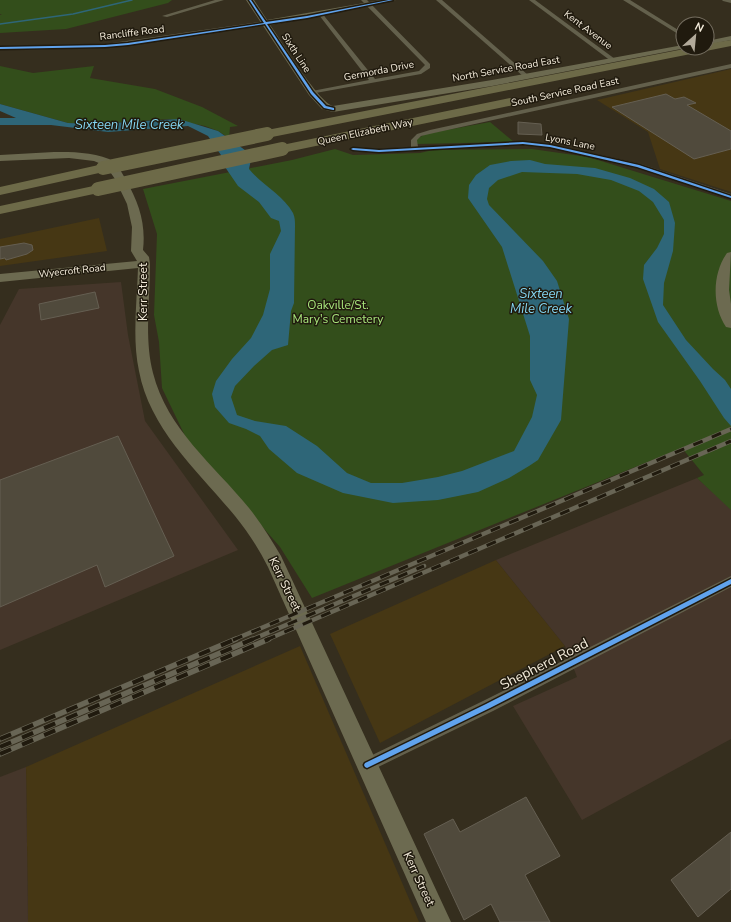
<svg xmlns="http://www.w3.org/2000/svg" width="731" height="922" viewBox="0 0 731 922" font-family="'Nunito Sans',sans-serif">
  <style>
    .built { fill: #463714 }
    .industrial { fill: #45362a }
    .green { fill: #334e1b }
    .water { fill: #2e6678 }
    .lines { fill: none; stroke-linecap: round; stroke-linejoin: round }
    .stream { stroke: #2e6678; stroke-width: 1.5 }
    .building { fill: #504a3c; stroke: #655f52 }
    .street { fill: #63604c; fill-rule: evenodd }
    .secondary { fill: #6c6a50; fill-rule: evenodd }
    .highway { fill: #6d6a48; fill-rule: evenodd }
    .rail-far1-casing { stroke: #686555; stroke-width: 4.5 }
    .rail-casing { stroke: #686555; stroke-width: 5.5 }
    .rail-far1 { stroke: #201a0e; stroke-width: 3; stroke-dasharray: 10; stroke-linecap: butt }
    .rail { stroke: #201a0e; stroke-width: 4; stroke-dasharray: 12; stroke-linecap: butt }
    .highway-bridge { stroke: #6d6a48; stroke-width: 14 }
    .cycleway-casing { stroke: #201a0e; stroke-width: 3 }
    .cycleway { fill: #60a3ed; fill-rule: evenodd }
    .labels { text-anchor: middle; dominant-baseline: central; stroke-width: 3; stroke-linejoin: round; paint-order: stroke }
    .far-street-label { font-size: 10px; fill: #f5eddc; stroke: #201a0e }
    .street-label { font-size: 12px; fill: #f5eddc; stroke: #201a0e }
    .park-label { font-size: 12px; fill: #a7e57b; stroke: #201a0e }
    .water-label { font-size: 13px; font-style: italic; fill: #83d5f2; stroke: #201a0e }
    .near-street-label { font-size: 14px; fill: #f5eddc; stroke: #201a0e }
  </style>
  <rect width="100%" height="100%" fill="#352e1e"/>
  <g class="built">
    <path d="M731,69v123l-71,-23 -12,-37 -51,-32z"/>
    <path d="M99,218l8,33 -107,15v-27z"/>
    <path d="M496,560l69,86 -185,97 -50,-109z"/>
    <path d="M300,646l119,276h-391l-2,-155z"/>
  </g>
  <g class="industrial">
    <path d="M121,282l7,53 17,86 93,129 -238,100v-325l19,-36z"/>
    <path d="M697,478l34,30v231l-149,81 -69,-114 64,-29 -12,-31 -69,-86z"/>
    <path d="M26,767l2,155h-28v-145z"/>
  </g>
  <g class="green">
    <path d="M0,0h172l-4,3 -102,26 -66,4v-18l2,-1h-2z"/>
    <path d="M0,66l33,7 61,-7 -4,12 65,11 47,18 36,19 -8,1 -1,11 -11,-7 -13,-5 -36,-7 -74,5 -27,-1 -68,-19z"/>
    <path d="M490,122l24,20 -97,2v-5l8,-5z"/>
    <path d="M335,149l18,6 67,-2 13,-3 99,-1 56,8 143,44v227l-2,1 2,2v79l-34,-32 7,-3 -22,-27 -370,150 -32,-51 -92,-105 -26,-54 -3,-46 -5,-27 3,-81 -14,-45 149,-29z"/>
  </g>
  <path class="water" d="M0,104l68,19 27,1 84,-5 39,12 34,24 -3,14c12,15 35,27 44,44 2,4 2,9 2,13l-1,77 -3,8 -3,34 -16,5 -18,16 -19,20 -4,11 6,18 18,6 31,5 31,20 30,27 24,10h31l36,-6 24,-6 52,-20 18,-34 5,-22 -7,-15v-44l-28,-89 -34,-49 1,-13 7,-10 14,-10 21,-4 19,-1 15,4 50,4 35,10 24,11 15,13 6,21 -2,28 -9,32 -1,22 23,35 27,29 12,11 6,9v37l-7,-8 -24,-37 -42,-59 -15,-43 1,-14 13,-17 7,-14v-14l-11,-18 -14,-11 -28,-11 -34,-6 -55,-2 -24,8 -9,8 -2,11 2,6 54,56 14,20 12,38 -8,101 -23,40 -9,6 -20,12 -31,14 -40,8 -45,3 -50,-10 -46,-20 -28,-24 -9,-13 -14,-7 -17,-6 -14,-16 -3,-13 4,-13 16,-22 19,-21 12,-23 7,-26v-35l11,-23 -2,-10 -8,-3 -12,-16 -21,-16 -13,-19 -2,-9 -15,-22 -20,-10 -80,6 -57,-7h-51v-7h16l-16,-7z"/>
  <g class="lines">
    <path class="stream" d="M0,24l73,-10 59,-14"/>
  </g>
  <g class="building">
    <path d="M666,94l9,5 9,-2 12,6 -9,2 44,26v18l-37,10 -82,-52z"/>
    <path d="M518,122l23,2 1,11 -24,-1z"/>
    <path d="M24,243l8,2 1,5 -6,4 -21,6 -1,-2 -5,1v-12z"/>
    <path d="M95,292l4,16 -58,12 -2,-16z"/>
    <path d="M118,436l56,120 -69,31 -8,-22 -97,42v-127z"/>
    <path d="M526,797l34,59 -35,19 25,47h-50l-9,-18 -27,16 -40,-86 29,-15 7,13z"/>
    <path d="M731,832v57l-33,28 -27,-37z"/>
  </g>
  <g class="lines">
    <g class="street">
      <path d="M215,0h9l-57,17 -5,-1z"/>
      <path d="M361,0h6l63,64v4l-9,6 -111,20v-2l2,-1 57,-11 -50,-65 2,-3 54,67 44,-8 6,-6z"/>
      <path d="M436,0h6l86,75v2h-4z"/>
      <path d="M529,0h6l80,59v2h-4z"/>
      <path d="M623,0h7l53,33v4z"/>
      <path d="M722,0h9v3l-8,-2z"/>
      <path d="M266,21l2,3 -163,24 -105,2v-4l105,-2z"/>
      <path d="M731,64v4l-297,65 -13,3 -4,4 1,7 105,-6 27,3 91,20 90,30v5l-95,-31 -86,-20 -27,-3 -144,8 -26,-2 -3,-2 3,-2 26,2 32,-2v-7l6,-6 13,-4z"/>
      <path d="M731,576v11l-238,124 -121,59 -5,2 -5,-2 -2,-5 2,-5 121,-59z"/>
    </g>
    <g class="secondary">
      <path d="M246,0h8l13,20 114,-20h15l-75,16 -51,9c11,15 48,77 63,81l159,-26 191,-35v3h3l-194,38 -159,26 -11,-3 -13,-14z"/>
      <path d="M731,36v4l-24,5v-4z"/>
      <path d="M54,152c18,0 38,0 55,7 8,4 13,14 17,21 13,23 20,44 17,70l6,7 1,7c0,36 -6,74 3,109 14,56 61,92 96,135 12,15 22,31 32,48l170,366h-25l-158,-355c-9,-18 -20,-35 -33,-51 -36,-44 -85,-86 -96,-145 -7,-33 -2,-69 -1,-103l-138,14v-8l137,-13 -6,-10 1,-24 -5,-23 -12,-25 -9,-13 -12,-5 -25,-3 -69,3v-6z"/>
      <path d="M731,252l-2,38 2,14v24l-5,-1c-14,-21 -14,-53 1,-74z"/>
    </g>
    <g class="highway">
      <path d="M731,40v6l-464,92 -6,-4 6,-4 422,-82h18v-4z"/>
      <path d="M510,98l6,4 -2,3 -232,48 -5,-1 -2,-3 2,-3 5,-1z"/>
      <path d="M103,164l5,1 2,3 -2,3 -108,24v-8z"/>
      <path d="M98,185l5,1 2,3 -2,3 -103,22v-8z"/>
    </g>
    <g class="rail-far1-casing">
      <g id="rail-far1">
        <path d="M233,640l498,-211"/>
        <path d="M251,640l173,-74"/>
        <path d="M266,640l465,-199"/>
      </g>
    </g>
    <g class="rail-casing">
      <g id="rail">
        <path d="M0,739l236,-100"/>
        <path d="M0,747l253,-108"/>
        <path d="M0,754l269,-115"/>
      </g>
    </g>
    <use href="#rail-far1" class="rail-far1"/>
    <use href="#rail" class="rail"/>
    <g class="highway-bridge">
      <path d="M103,168l164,-34"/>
      <path d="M98,189l184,-40"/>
    </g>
    <g class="cycleway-casing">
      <g id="cycleway">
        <path d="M249,0h2l15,22 41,-6 82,-16h4l-86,18 -40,6 46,68 13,14 8,2v2h-1l-9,-2 -13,-14 -46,-70 -137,21 -23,2 -105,2v-2l105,-2 23,-2 136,-20z"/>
        <path d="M523,142l27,3 89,20 92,31v2l-94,-31 -87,-20 -27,-3 -144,8 -26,-2 -2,-1 2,-1 26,2z"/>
        <path d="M731,579v5l-241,124 -121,59 -2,1 -2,-1 -1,-2 1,-2 121,-59z"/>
      </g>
    </g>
    <use href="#cycleway" class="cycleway"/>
  </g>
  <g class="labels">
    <g class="far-street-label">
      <text transform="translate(588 30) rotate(37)">Kent Avenue</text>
      <text transform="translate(132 33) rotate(-7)">Rancliffe Road</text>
      <text transform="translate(296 53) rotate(57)">Sixth Line</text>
      <text transform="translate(506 69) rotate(-10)">North Service Road East</text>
      <text transform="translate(379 71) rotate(-11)">Germorda Drive</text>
      <text transform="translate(565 92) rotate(-12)">South Service Road East</text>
      <text transform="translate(365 132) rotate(-12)">Queen Elizabeth Way</text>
      <text transform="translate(570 142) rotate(11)">Lyons Lane</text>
      <text transform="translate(72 271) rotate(-6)">Wyecroft Road</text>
    </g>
    <g class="street-label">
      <text transform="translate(143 292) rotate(-90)">Kerr Street</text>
      <text transform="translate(285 584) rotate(64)">Kerr Street</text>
      <text transform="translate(419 879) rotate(65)">Kerr Street</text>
    </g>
    <g class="park-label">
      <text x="338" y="305">Oakville/St.<tspan x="338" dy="14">Mary's Cemetery</tspan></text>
    </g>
    <g class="water-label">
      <text x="129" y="125">Sixteen Mile Creek</text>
      <text x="541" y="294">Sixteen<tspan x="541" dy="15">Mile Creek</tspan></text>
    </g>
    <g class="near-street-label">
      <text transform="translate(544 664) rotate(-27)">Shepherd Road</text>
    </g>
  </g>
  <g transform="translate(695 36) rotate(27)"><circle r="19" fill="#201a0e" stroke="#756e60"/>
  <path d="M0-3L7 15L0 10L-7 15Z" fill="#b2aa9a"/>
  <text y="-6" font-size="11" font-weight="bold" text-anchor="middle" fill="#f5eddc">N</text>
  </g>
</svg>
